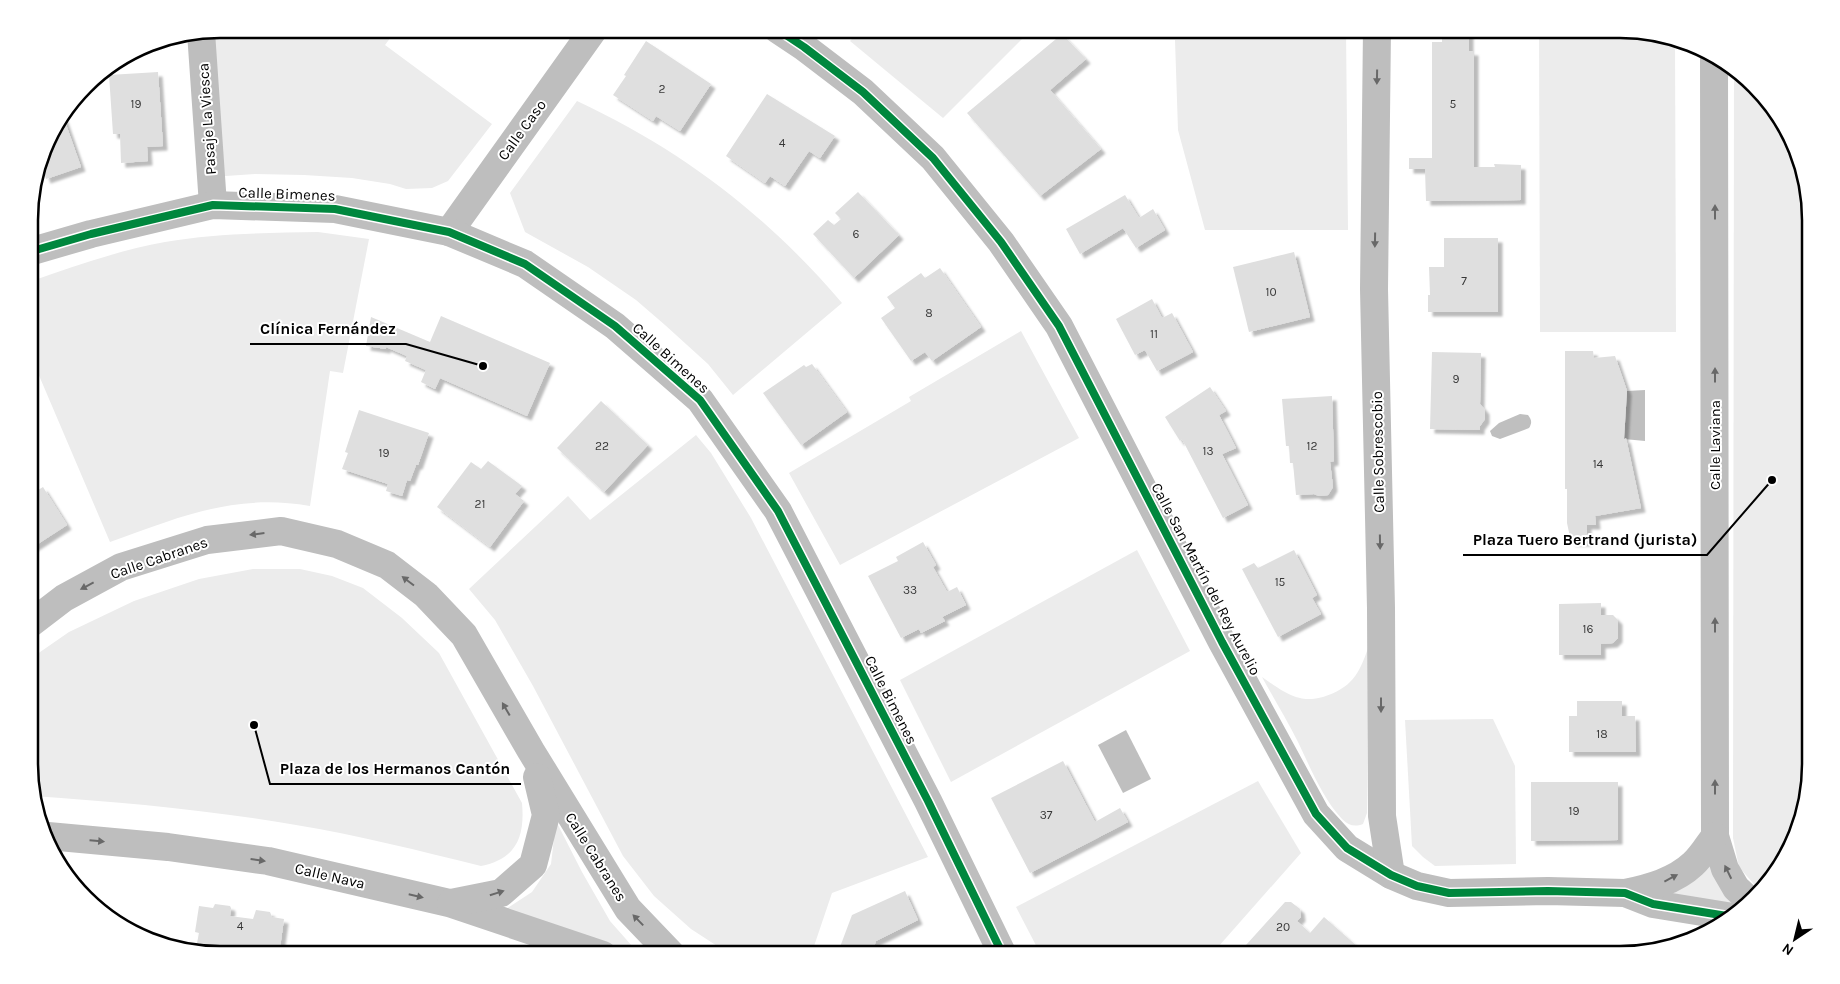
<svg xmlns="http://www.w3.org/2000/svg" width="1840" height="984" viewBox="0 0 1840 984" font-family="Karla,sans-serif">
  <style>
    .green { fill: #ececec }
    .water { fill: #bfbfbf }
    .building { fill: #dfdfdf; filter: url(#shadow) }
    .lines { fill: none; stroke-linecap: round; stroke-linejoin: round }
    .minor { stroke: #bebebe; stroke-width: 28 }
    .cycleway-casing { stroke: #fff; stroke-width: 11 }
    .cycleway { stroke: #00873e; stroke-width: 8 }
    .oneway { fill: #686868 }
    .labels { text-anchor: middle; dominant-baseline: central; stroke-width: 4; stroke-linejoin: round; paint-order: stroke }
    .number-label { font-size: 12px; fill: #383838 }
    .street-label { font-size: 15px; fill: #000; stroke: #fff }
    .rim { fill: none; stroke: #000; stroke-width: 2.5 }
    .leader { fill: none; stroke: #000; stroke-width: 2 }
    .callout-dot { fill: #000; stroke: #fff; stroke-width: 2 }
    .callout-label { font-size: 16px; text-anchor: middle; font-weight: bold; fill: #000; stroke: #fff; stroke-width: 4; stroke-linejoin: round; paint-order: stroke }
  </style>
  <defs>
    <filter id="shadow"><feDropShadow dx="4.5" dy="4.5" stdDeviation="1" flood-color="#0004"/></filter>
  </defs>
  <rect width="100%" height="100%" fill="#fff"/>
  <g class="green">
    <path d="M219,29h178l-12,16 107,79 -44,57 -16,7 -26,1 -16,-5 -38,-6 -48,-3 -49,-1 -44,3 -10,-145z"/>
    <path d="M862,29h164l3,3 -86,86 -93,-77z"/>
    <path d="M1109,29h237l2,201h-143l-27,-100 -3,-90 -60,-1z"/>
    <path d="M1539,29h82l54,12 1,291h-136z"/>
    <path d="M1734,68l13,8 32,37 31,82 1,570 -20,84 -28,42 -4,-1 -20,-23 -6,-29z"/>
    <path d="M577,101c105,49 190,114 265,202l-109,92 -25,-31 -43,-39 -29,-25 -48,-33 -63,-35 -15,-39z"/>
    <path d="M318,232l51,7 -26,134 -13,-2 -20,135c-76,-13 -130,11 -200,36l-81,-190v-70c43,-15 91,-32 136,-40 51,-9 103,-9 153,-10z"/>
    <path d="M1021,331l58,107 -239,127 -51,-92 122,-72 -2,-4z"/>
    <path d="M696,435l15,18 40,65 177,339 -96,36 -21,62h-80l-40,-26 -37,-33 -31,-40 -90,-170 -38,-66 -26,-31 99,-93 22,24z"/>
    <path d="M1137,550l53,101 -239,131 -51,-102z"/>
    <path d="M253,569h47l32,7 31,12 39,30 37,35 83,150c3,33 -5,56 -41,63 -61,-15 -123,-31 -185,-41 -87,-15 -175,-23 -263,-29l-3,-6v-131l39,-27 65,-31 65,-22z"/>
    <path d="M1368,648l-1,165 -4,11c-8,3 -14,2 -21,-5 -19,-20 -32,-52 -44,-77 -11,-22 -24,-43 -36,-65 12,8 24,18 38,21 6,2 16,1 23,-1 28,-9 36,-22 45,-49z"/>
    <path d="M1493,719l22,47 1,98 -81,2 -12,-9 -11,-11 -7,-126z"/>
    <path d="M1258,781l43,72 -90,102h-170l-25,-48z"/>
    <path d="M556,821l26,51 28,49 30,34 -137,-44 29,-19 19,-28z"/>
    <path d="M1712,856l26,49 -69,-11z"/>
  </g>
  <g class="water">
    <path d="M1645,390v51l-21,-2 3,-48z"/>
    <path d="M1520,414l8,1c4,5 4,8 1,13l-29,11 -8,-3 -2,-5 9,-8z"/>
    <path d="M1126,730l25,49 -28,14 -25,-48z"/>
  </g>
  <g class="building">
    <path d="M1442,30h27v21h5v116h21l-1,-3 27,1v35l-95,1 -1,-32h-16v-11h23v-116h10z"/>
    <path d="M1062,34l24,25 -36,31 51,59 -61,47 -73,-83z"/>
    <path d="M646,41l65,43 -31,47 -24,-15 -3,5 -40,-26 13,-19 -2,-1z"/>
    <path d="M158,72l5,74 -16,1 1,14 -27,2 -1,-29h-7l-4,-59z"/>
    <path d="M767,94l68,42 -15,22 -11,-7 -24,35 -15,-10 -5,7 -39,-27z"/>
    <path d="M63,116l18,51 -35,12 -5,-16 8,-28z"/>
    <path d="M858,192l41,43 -45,43 -41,-44 15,-14 6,5 7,-6 -6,-6z"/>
    <path d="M1125,195l14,23 14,-9 12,21 -29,18 -13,-20 -43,26 -14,-25z"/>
    <path d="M1444,238h54v74h-70v-17h2l-1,-28h15z"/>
    <path d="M1294,252l16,65 -61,15 -16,-65z"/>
    <path d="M940,268l41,59 -49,34 -7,-9 -14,9 -30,-43 14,-10 -8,-11 34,-24 4,5z"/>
    <path d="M1152,299l10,19 10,-5 21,39 -36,19 -12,-21 -10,5 -19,-36z"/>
    <path d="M441,316l109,47 -23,53 -87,-38 -5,11 -14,-7 5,-12 -21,-9 2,-5 -21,-9v2l-20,-3 5,-29 59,25z"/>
    <path d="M1565,351h28l1,7 21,-2 12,35 -3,48 2,-1 15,70 -46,8 1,9h-9v17h-16l-4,-19v-34h-2z"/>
    <path d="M1432,352l49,1 -1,51 5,6v9l-5,7v4l-50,-1z"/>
    <path d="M812,364l35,48 -46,33 -38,-52 41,-28 2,2z"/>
    <path d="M1210,387l16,24 -7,4 17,33 -14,6 26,51 -25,13 -41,-79 -2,2 -15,-24z"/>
    <path d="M1332,396l2,65 -4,1 3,25 -5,8 -9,1 -5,-2 -18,1 -3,-32h-3l-1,-17h-3l-4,-47z"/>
    <path d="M601,401l47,44 -44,47 -47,-44z"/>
    <path d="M359,410l70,23 -11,32h-2l-6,16 -3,-1 -5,16 -16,-5 2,-7 -46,-15 6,-16 -3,-1z"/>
    <path d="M488,461l34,25 -7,8 9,7 -34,46 -53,-40 34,-45 10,7z"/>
    <path d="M43,487l24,38 -37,24v-54z"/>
    <path d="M923,542l13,23 -3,2 14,25 10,-5 9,18 -24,12 3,4 -24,12 -2,-4 -18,9 -33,-62 30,-15 -2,-4z"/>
    <path d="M1294,550l23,45 -5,3 9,16 -43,23 -36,-68 12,-6 4,5z"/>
    <path d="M1601,603v12h12l5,5v18l-5,5 -12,1v11h-42v-51z"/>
    <path d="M1577,701h45v15h13l1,36h-67v-36h8z"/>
    <path d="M1063,761l32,61 25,-14 8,14 -98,51 -39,-75z"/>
    <path d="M1531,782h87v58l-87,1z"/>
    <path d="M905,891l13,29 -42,21 -5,14h-34l15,-40z"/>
    <path d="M1285,902h6l9,7 1,8 -4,4 13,12 14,-16 43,38h-110l-11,-10z"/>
    <path d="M215,904l15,2 1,2 -1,8 23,3 3,-9 14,2 2,5 12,2 -5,36h-60l-21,-5 2,-7h-3l2,-10 -4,-1 4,-26 14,2z"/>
    <path d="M1552,952l30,1v2h-30z"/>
  </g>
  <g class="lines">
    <g class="minor">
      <path d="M777,29l27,18 59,45 70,66 68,84 58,84 163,316 94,172 31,34 44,27 26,11 32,7 99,-2 77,2 28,11 80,13"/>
      <path d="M1377,29l-3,260 7,319 1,208 9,59"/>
      <path d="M201,32l12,173"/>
      <path d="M1714,55l1,781 10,33 11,19 15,14"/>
      <path d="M449,232l145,-203"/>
      <path d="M29,252l62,-18 122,-29 122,4 114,23 76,32 90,62 85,74 78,111 150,290 75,154"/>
      <path d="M30,624l34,-26 57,-31 86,-27 74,-9 56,13 50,21 39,30 38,40 67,116 97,158 44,46"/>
      <path d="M48,836l120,11 100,14 181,42 154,52"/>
      <path d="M1625,893c24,-5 50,-12 68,-29 9,-8 15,-19 22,-28"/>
      <path d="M451,903l50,-10 32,-28 13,-50 -9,-38"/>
    </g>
    <g class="cycleway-casing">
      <g id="cycleway">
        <path d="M777,29l27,18 59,45 70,66 68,84 58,84 163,316 94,172 31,34 44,27 26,11 32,7 99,-2 77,2 28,11 80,13"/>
        <path d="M29,252l62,-18 122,-29 122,4 114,23 76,32 90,62 85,74 78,111 150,290 75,154"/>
      </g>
    </g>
    <use href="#cycleway" class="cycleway"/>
  </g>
  <defs><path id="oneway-solid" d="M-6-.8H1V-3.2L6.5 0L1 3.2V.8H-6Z" transform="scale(1.25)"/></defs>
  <g class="oneway">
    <use href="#oneway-solid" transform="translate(1377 77) rotate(91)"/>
    <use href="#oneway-solid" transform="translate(1715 212) rotate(-90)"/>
    <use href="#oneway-solid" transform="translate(1375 240) rotate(91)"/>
    <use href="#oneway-solid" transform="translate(1715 375) rotate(-90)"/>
    <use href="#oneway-solid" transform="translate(257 534) rotate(173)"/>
    <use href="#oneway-solid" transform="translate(1380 542) rotate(89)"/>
    <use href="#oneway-solid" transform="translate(408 581) rotate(-143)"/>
    <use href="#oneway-solid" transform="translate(87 586) rotate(152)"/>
    <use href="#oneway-solid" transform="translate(1715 625) rotate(-90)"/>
    <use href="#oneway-solid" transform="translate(1381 705) rotate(90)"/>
    <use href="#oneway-solid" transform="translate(506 709) rotate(-120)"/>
    <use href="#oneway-solid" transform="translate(1715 787) rotate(-90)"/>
    <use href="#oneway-solid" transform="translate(97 841) rotate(5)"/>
    <use href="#oneway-solid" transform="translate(258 860) rotate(8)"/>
    <use href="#oneway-solid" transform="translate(1728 872) rotate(-116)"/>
    <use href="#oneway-solid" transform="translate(1671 878) rotate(-28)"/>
    <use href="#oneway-solid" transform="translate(497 893) rotate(-18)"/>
    <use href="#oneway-solid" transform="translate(416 896) rotate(13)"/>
    <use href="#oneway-solid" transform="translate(638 920) rotate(-134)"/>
  </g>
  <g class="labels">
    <g class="number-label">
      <text x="662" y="89">2</text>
      <text x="136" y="104">19</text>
      <text x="1453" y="104">5</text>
      <text x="782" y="143">4</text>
      <text x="856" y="234">6</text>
      <text x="1464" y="281">7</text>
      <text x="1271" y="292">10</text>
      <text x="929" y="313">8</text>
      <text x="1154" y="334">11</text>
      <text x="1456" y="379">9</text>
      <text x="602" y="446">22</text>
      <text x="1312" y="446">12</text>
      <text x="1208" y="451">13</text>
      <text x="384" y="453">19</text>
      <text x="1598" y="464">14</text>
      <text x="480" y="504">21</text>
      <text x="1280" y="582">15</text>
      <text x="910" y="590">33</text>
      <text x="1588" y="629">16</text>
      <text x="1602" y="734">18</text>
      <text x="1574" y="811">19</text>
      <text x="1046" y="815">37</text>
      <text x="240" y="926">4</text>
      <text x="1283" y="927">20</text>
    </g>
    <g class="street-label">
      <text transform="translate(207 119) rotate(-94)">Pasaje La Viesca</text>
      <text transform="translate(522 130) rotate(-54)">Calle Caso</text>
      <text transform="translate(287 194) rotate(2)">Calle Bimenes</text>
      <text transform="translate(671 358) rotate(42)">Calle Bimenes</text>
      <text transform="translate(1715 445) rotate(-90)">Calle Laviana</text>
      <text transform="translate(1378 452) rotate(-91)">Calle Sobrescobio</text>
      <text transform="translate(159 558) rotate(-19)">Calle Cabranes</text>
      <text transform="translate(1206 579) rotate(62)">Calle San Martín del Rey Aurelio</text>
      <text transform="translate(891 700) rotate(63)">Calle Bimenes</text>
      <text transform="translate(596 857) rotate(58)">Calle Cabranes</text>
      <text transform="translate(330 876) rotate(13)">Calle Nava</text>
    </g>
  </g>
  <path d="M0 0H1840V984H0ZM220 38H1620A182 182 0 0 1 1802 220V764A182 182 0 0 1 1620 946H220A182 182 0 0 1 38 764V220A182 182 0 0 1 220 38Z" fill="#fff" fill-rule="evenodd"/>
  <path class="rim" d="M220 38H1620A182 182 0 0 1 1802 220V764A182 182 0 0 1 1620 946H220A182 182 0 0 1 38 764V220A182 182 0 0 1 220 38Z"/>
  <path class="leader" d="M483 366L406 344H250M1772 480L1707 555H1463M254 725L270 784H521"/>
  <g class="callout-dot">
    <circle cx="483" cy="366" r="5"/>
    <circle cx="1772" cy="480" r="5"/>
    <circle cx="254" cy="725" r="5"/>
  </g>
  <g class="callout-label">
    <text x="328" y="334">Clínica Fernández</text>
    <text x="1585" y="545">Plaza Tuero Bertrand (jurista)</text>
    <text x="395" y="774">Plaza de los Hermanos Cantón</text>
  </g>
  <g transform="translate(1795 939) rotate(215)" stroke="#ffffff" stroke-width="4" paint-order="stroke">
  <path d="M0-4L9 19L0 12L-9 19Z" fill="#000000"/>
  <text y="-8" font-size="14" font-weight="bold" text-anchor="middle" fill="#000000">N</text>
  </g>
</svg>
